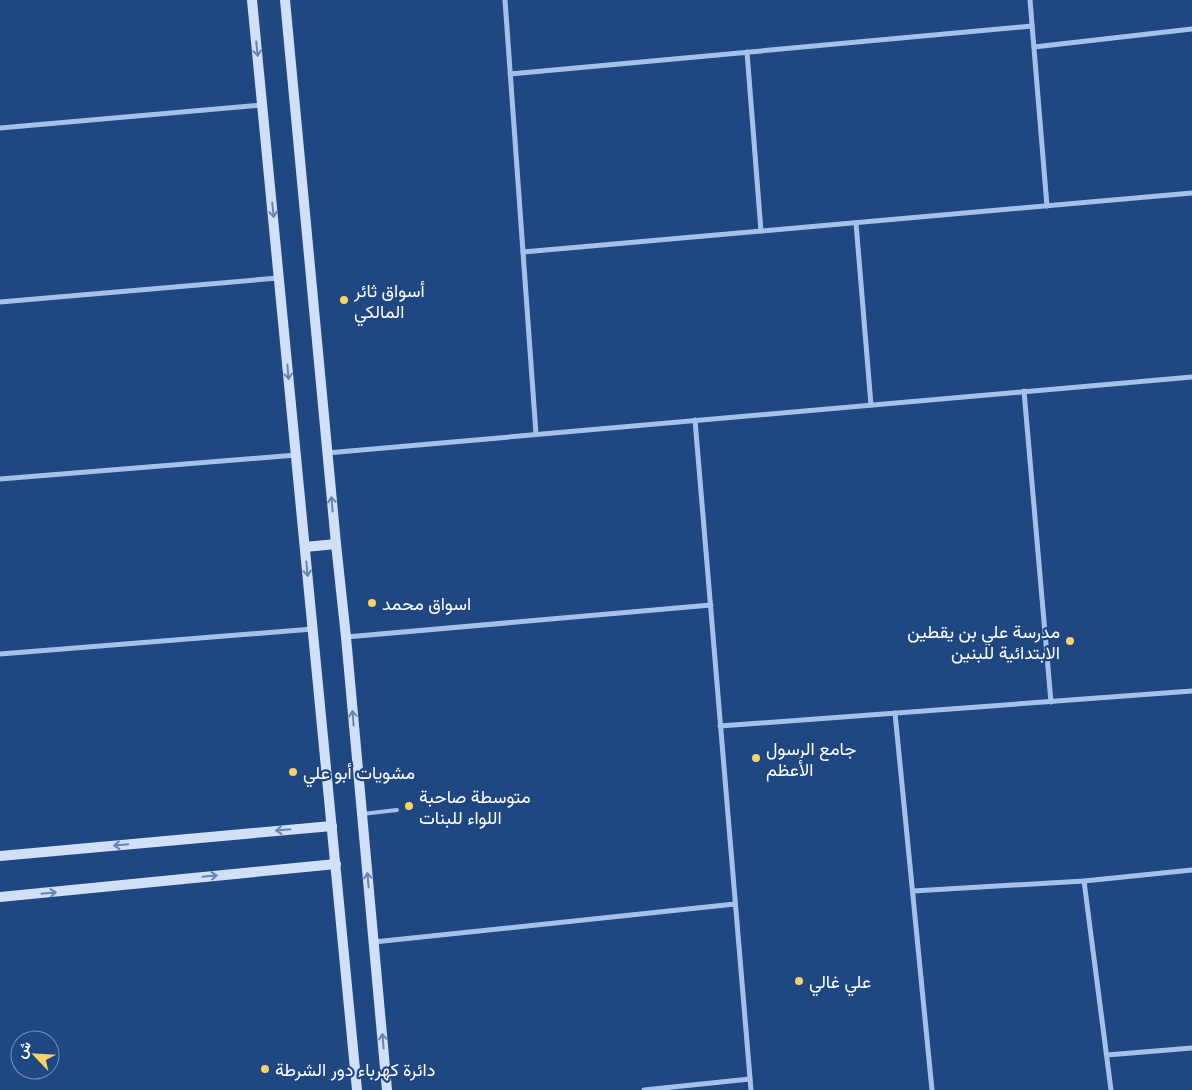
<svg xmlns="http://www.w3.org/2000/svg" width="1192" height="1090" viewBox="0 0 1192 1090" font-family="Roboto,Vazirmatn,sans-serif">
  <style>
    .lines { fill: none; stroke-linecap: round; stroke-linejoin: round }
    .lane { stroke: #a6c1e9; stroke-width: 4 }
    .street { stroke: #a6c1e9; stroke-width: 5 }
    .secondary { stroke: #d1e0f7; stroke-width: 10 }
    .oneway { stroke: #6684b1 }
    .poi-dot { fill: #f7d366; stroke: #1f4782; stroke-width: 2 }
    .labels { text-anchor: middle; dominant-baseline: central; stroke-width: 4.5; stroke-linejoin: round; paint-order: stroke }
    .poi-label { font-size: 18px; fill: #fff; stroke: #1f4782; text-anchor: start }
  </style>
  <rect width="100%" height="100%" fill="#1f4782"/>
  <g class="lines">
    <path class="lane" d="M362,814l35,-4"/>
    <g class="street">
      <path d="M505,0l31,434"/>
      <path d="M1030,0l17,206"/>
      <path d="M1034,47l158,-18"/>
      <path d="M747,52l14,179"/>
      <path d="M510,74l522,-48"/>
      <path d="M0,128l263,-23"/>
      <path d="M856,223l15,182"/>
      <path d="M523,252l669,-59"/>
      <path d="M0,302l278,-24"/>
      <path d="M1024,391l27,311"/>
      <path d="M695,420l56,670"/>
      <path d="M327,453l865,-76"/>
      <path d="M0,479l296,-24"/>
      <path d="M346,637l365,-32"/>
      <path d="M0,654l313,-25"/>
      <path d="M895,713l37,377"/>
      <path d="M720,726l472,-35"/>
      <path d="M1084,881l27,209"/>
      <path d="M913,891l171,-10 108,-11"/>
      <path d="M374,942l361,-38"/>
      <path d="M1107,1055l85,-7"/>
      <path d="M644,1090l106,-11"/>
    </g>
    <g class="secondary">
      <path d="M252,0l105,1090"/>
      <path d="M285,0l51,544 10,93 41,453"/>
      <path d="M305,547l31,-3"/>
      <path d="M0,856l332,-30"/>
      <path d="M0,897l336,-33"/>
    </g>
  </g>
  <defs><path id="oneway-shaft" d="M-6 0H5M1.5-3L5.5 0L1.5 3" fill="none" stroke-width="1.6" stroke-linecap="round" stroke-linejoin="round" transform="scale(1.25)"/></defs>
  <g class="oneway">
    <use href="#oneway-shaft" transform="translate(257 49) rotate(84)"/>
    <use href="#oneway-shaft" transform="translate(273 210) rotate(84)"/>
    <use href="#oneway-shaft" transform="translate(288 372) rotate(85)"/>
    <use href="#oneway-shaft" transform="translate(332 504) rotate(-95)"/>
    <use href="#oneway-shaft" transform="translate(307 569) rotate(85)"/>
    <use href="#oneway-shaft" transform="translate(353 718) rotate(-95)"/>
    <use href="#oneway-shaft" transform="translate(283 830) rotate(175)"/>
    <use href="#oneway-shaft" transform="translate(121 845) rotate(175)"/>
    <use href="#oneway-shaft" transform="translate(210 876) rotate(-6)"/>
    <use href="#oneway-shaft" transform="translate(368 880) rotate(-95)"/>
    <use href="#oneway-shaft" transform="translate(49 893) rotate(-6)"/>
    <use href="#oneway-shaft" transform="translate(383 1041) rotate(-95)"/>
  </g>
  <g class="poi-dot">
    <circle cx="344" cy="300" r="5"/>
    <circle cx="372" cy="603" r="5"/>
    <circle cx="1070" cy="641" r="5"/>
    <circle cx="756" cy="758" r="5"/>
    <circle cx="293" cy="772" r="5"/>
    <circle cx="409" cy="806" r="5"/>
    <circle cx="799" cy="981" r="5"/>
    <circle cx="265" cy="1069" r="5"/>
  </g>
  <g class="labels">
    <g class="poi-label">
      <text x="354" y="290">أسواق ثائر<tspan x="354" dy="21">المالكي</tspan></text>
      <text x="382" y="603">اسواق محمد</text>
      <text x="1060" y="631" text-anchor="end">مدرسة علي بن يقطين<tspan x="1060" dy="21">الابتدائية للبنين</tspan></text>
      <text x="766" y="748">جامع الرسول<tspan x="766" dy="21">الأعظم</tspan></text>
      <text x="303" y="772">مشويات أبو علي</text>
      <text x="419" y="796">متوسطة صاحبة<tspan x="419" dy="21">اللواء للبنات</tspan></text>
      <text x="809" y="981">علي غالي</text>
      <text x="275" y="1069">دائرة كهرباء دور الشرطة</text>
    </g>
  </g>
  <g transform="translate(35 1055) rotate(295)"><circle r="24" fill="#1f4782" stroke="#7991b4"/>
  <path d="M0-4L9 19L0 12L-9 19Z" fill="#f7d366"/>
  <text y="-8" font-size="14" font-weight="bold" text-anchor="middle" fill="#ffffff">ش</text>
  </g>
</svg>
